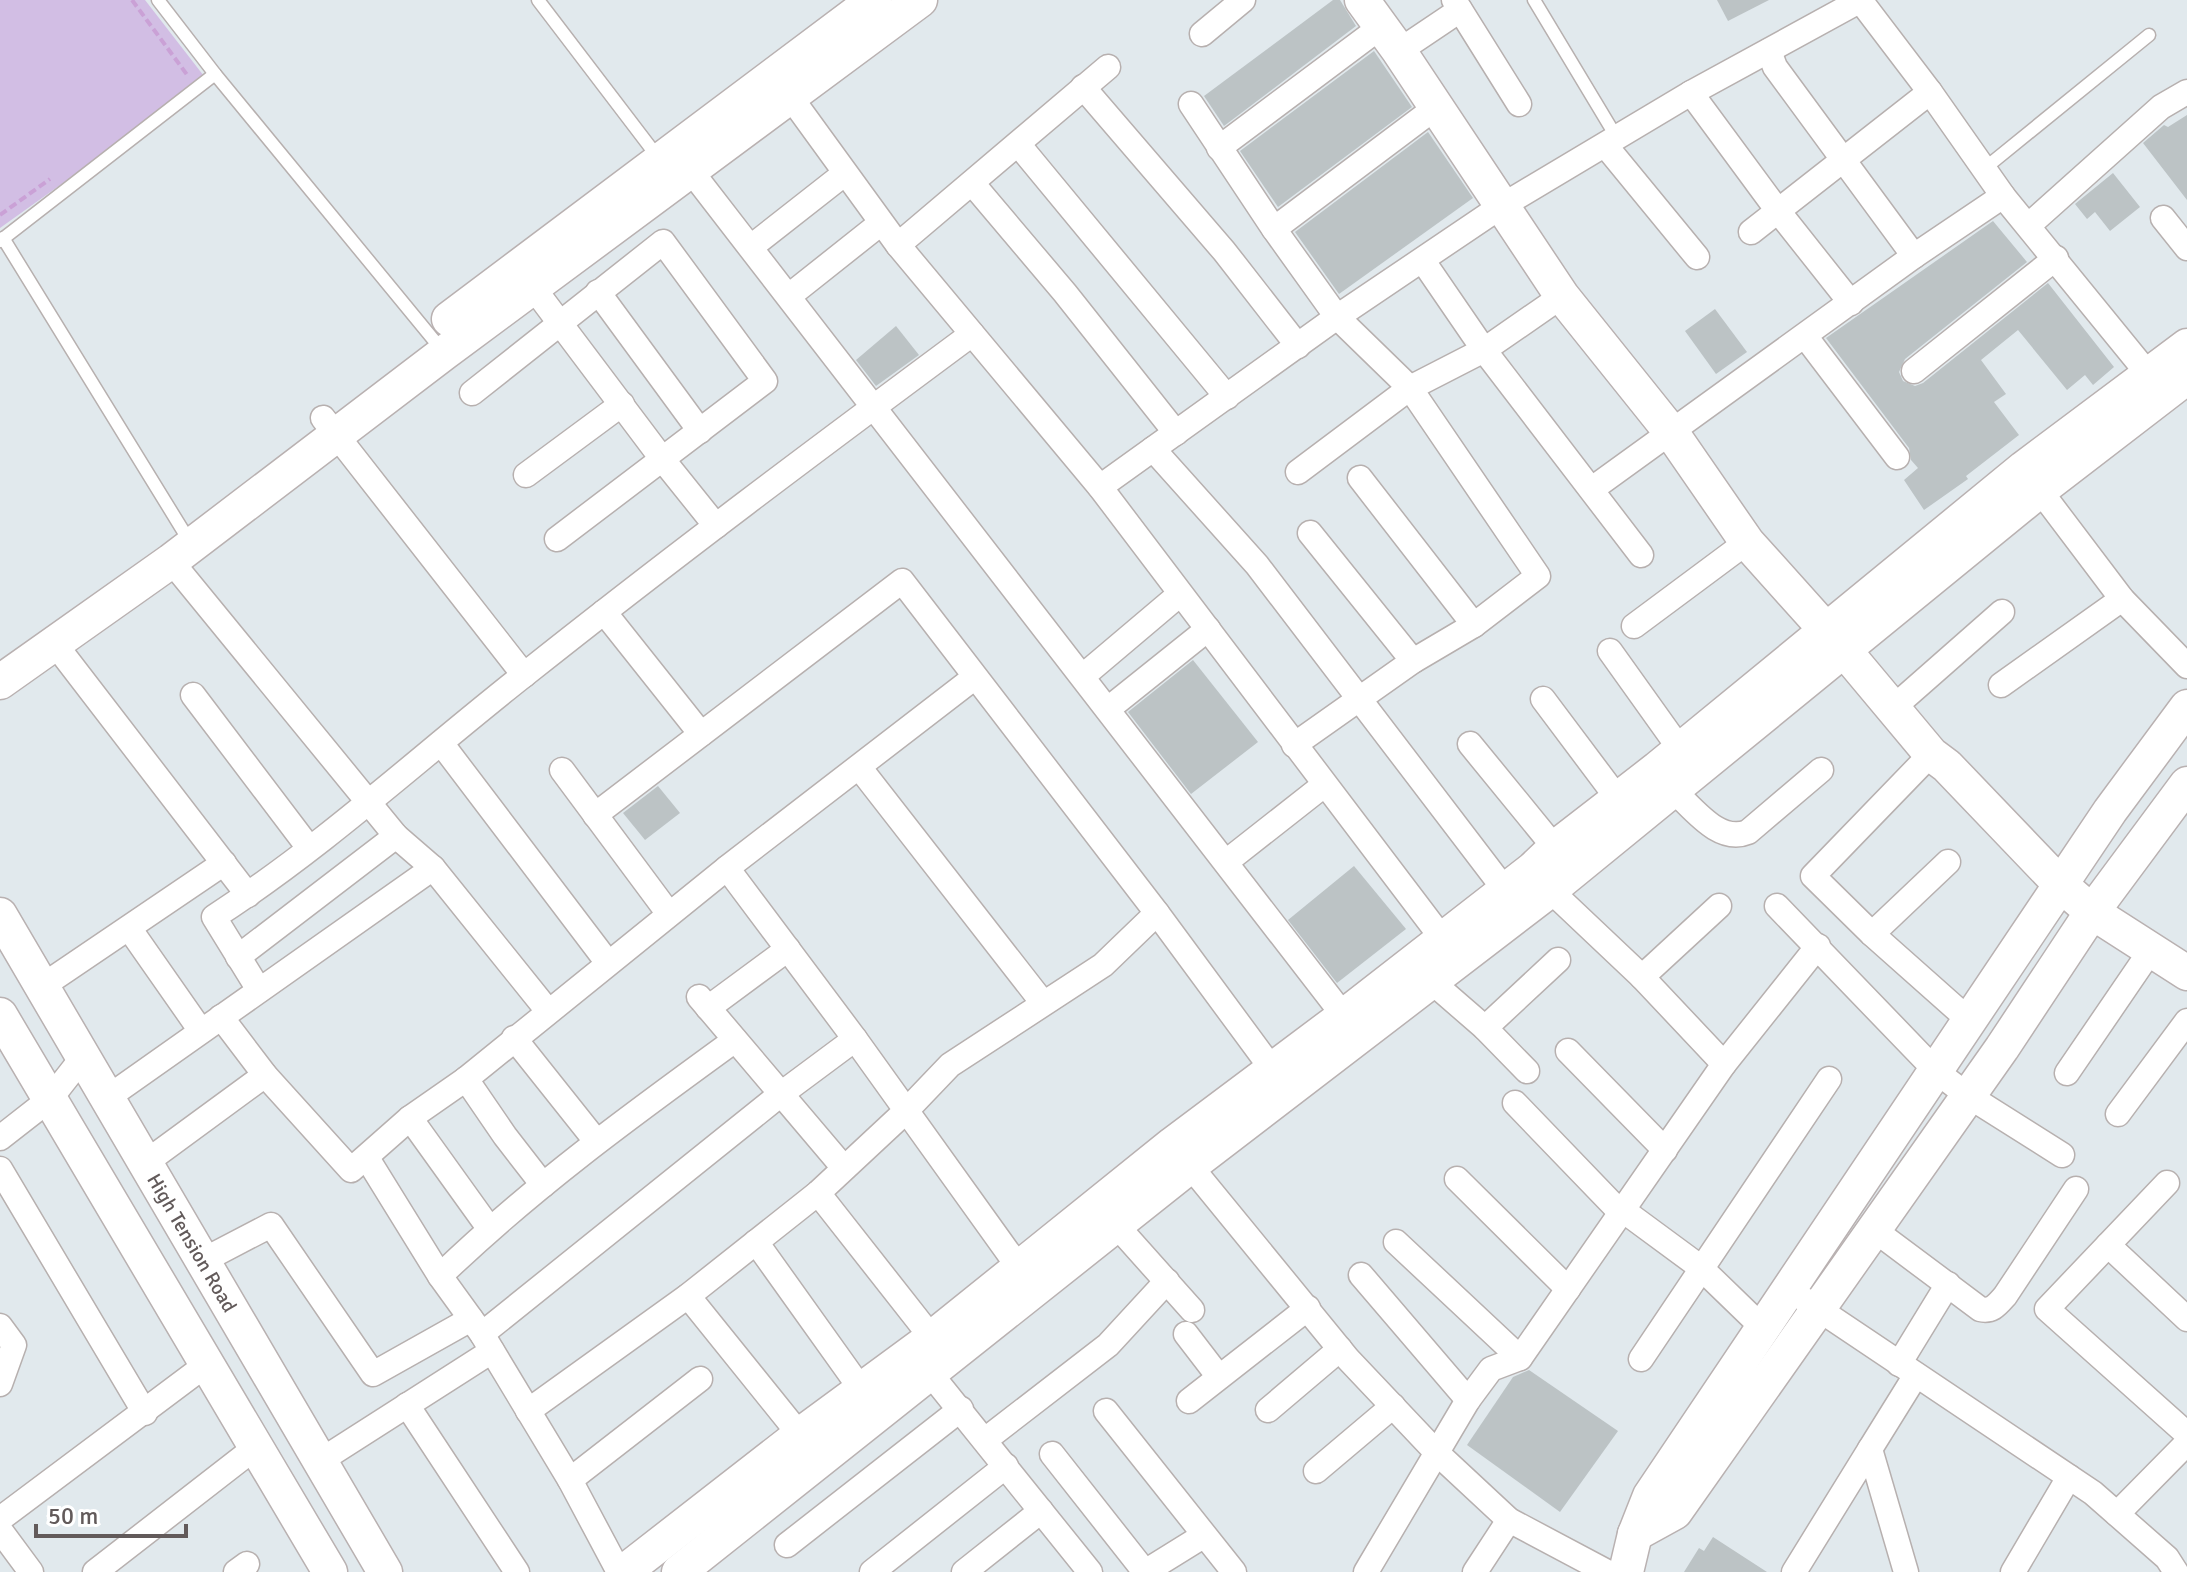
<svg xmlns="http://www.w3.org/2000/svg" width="2187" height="1572" viewBox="0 0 2187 1572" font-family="Signika,sans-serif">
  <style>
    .green { fill: #d2bee4 }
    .building { fill: #bcc3c5 }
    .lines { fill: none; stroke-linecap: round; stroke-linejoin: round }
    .lane-casing { stroke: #b7b0af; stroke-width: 15 }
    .street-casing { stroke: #b7b0af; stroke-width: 27 }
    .secondary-casing { stroke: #b9b1b1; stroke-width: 37 }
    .path { stroke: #caa1d6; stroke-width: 4; stroke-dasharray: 8 4; stroke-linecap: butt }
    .lane { stroke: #fff; stroke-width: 12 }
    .street { stroke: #fff; stroke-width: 24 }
    .secondary { stroke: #fff; stroke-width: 34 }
    .labels { text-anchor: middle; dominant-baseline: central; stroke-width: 8; stroke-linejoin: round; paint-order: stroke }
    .street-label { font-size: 20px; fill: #625a5a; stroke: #fff }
  </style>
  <rect width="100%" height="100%" fill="#e1e9ed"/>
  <path class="green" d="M0,0h145l62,80 -207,148z"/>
  <g class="building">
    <path d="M1333,0h7l16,26 -132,100 -20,-30z"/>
    <path d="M1717,0h52l-41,21z"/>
    <path d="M1374,51l38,56 -134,100 -38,-56z"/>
    <path d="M2187,115v85l-44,-57 21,-18 4,2z"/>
    <path d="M1428,132l45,66 -134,96 -44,-62z"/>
    <path d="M2113,173l27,34 -30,24 -15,-19 -8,7 -12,-15z"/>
    <path d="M1993,221l34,41 -122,97 -6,13 4,9 12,5 8,-3 125,-100 66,84 -21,18 -8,-10 -18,15 -49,-60 -37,30 25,34 -12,8 25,33 -53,41 2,3 -44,31 -20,-30 14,-12 -7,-8 -2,-12 -83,-110z"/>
    <path d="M1715,309l32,43 -31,22 -31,-43z"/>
    <path d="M896,326l23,29 -43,31 -20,-26z"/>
    <path d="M1193,660l65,82 -67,52 -63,-82z"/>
    <path d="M658,786l22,27 -35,27 -22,-27z"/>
    <path d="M1354,866l52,63 -69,54 -49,-63z"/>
    <path d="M1529,1370l89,61 -58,81 -93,-67 46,-68z"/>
    <path d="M1713,1537l54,35h-83l15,-24 5,3z"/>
  </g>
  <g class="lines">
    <g class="lane-casing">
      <g id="lane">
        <path d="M158,0l57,74 227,276"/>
        <path d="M538,0l122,160"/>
        <path d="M1534,0l83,138"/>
        <path d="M1984,169l165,-134"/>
        <path d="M3,238l187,304"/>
        <path d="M0,241l215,-167"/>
      </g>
    </g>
    <g class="street-casing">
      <g id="street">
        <path d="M1454,0l65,104"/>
        <path d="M1860,0l70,92 73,104 146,179"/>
        <path d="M1202,34l41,-34"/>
        <path d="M1399,51l61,-41"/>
        <path d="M1769,51l6,16 139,189"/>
        <path d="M781,84l117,161 202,242 351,463"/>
        <path d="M1083,87l141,164 74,95"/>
        <path d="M1691,93l87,118 73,92"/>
        <path d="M1191,104l83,125 63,88 73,71 128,188 -64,49 -61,36 -119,84"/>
        <path d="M1018,144l209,253"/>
        <path d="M1605,145l92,112"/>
        <path d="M1219,148l163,-122"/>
        <path d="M691,171l653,845"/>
        <path d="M972,183l93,110 111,140"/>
        <path d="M2163,218l24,30"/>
        <path d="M2029,225l132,-118 26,-15"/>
        <path d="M1274,229l161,-121"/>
        <path d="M1751,232l179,-140"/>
        <path d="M898,245l210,-178"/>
        <path d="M751,247l93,-73"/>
        <path d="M1423,261l61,89 157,205"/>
        <path d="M523,274l140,186 53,66"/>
        <path d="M598,292l102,139"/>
        <path d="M789,296l92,-73"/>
        <path d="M1805,336l92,121"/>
        <path d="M1914,371l142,-113"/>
        <path d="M472,393l191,-151 102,139 -208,158"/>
        <path d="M323,418l201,257"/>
        <path d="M1153,449l104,116 248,325"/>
        <path d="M1298,472l112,-84 74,-38 78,-54"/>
        <path d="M526,475l96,-71"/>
        <path d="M1360,478l114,147"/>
        <path d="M2032,480l90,119 65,67"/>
        <path d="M1100,487l237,-170 163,-110 191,-114 170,-93"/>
        <path d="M1592,489l322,-233 89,-60"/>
        <path d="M1310,533l103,128"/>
        <path d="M604,612l97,122"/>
        <path d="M1634,626l113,-84"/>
        <path d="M55,644l193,251"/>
        <path d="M1610,651l70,98"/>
        <path d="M1083,676l97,-82"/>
        <path d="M2001,685l121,-86"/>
        <path d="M193,695l116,153"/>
        <path d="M1543,699l75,100"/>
        <path d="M1894,707l108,-95"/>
        <path d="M1108,709l100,-80"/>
        <path d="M441,743l167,220"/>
        <path d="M1470,744l85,104"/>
        <path d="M1931,754l-118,122 59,58 98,87"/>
        <path d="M859,767l184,236"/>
        <path d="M562,770l107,144"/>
        <path d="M1674,791c20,18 45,53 74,41l73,-62"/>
        <path d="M595,815l307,-234 255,332 115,156"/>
        <path d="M1226,862l98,-77"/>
        <path d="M433,868l115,143"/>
        <path d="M727,868l128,171 165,230"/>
        <path d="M1777,906l160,166 30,23 95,60"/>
        <path d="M129,928l72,103"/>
        <path d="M1872,934l76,-72"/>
        <path d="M238,957l158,-121"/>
        <path d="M1642,977l77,-71"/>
        <path d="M1432,982l53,46 42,43"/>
        <path d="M41,987l183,-124"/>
        <path d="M259,990l-45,-73c110,-71 207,-161 310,-242 147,-117 297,-229 448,-341"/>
        <path d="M699,997l145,171"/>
        <path d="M708,1008l80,-59"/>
        <path d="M221,1017l44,58 86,95 59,-52 56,-39 261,-211 248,-191"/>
        <path d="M1485,1028l73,-68"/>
        <path d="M514,1038l82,103"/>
        <path d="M1568,1051l97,99"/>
        <path d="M1724,1064l94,-118"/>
        <path d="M2067,1073l84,-123"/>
        <path d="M466,1079l39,57 38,49"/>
        <path d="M107,1098l326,-230 -37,-32 -225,-275"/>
        <path d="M1515,1103l106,110"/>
        <path d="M2118,1114l69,-93"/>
        <path d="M410,1118l79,110"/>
        <path d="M0,1138l50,-39 33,-42"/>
        <path d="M1182,1156l166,203 89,94 72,67 98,52"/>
        <path d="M367,1158l73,118 42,58 88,146 49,92"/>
        <path d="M145,1163l120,-88"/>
        <path d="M0,1169l145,244"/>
        <path d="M1457,1179l111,110"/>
        <path d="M2167,1183l-120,126 140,125"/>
        <path d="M818,1193l114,145"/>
        <path d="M1624,1211l76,56 62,60"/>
        <path d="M1117,1226l75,84"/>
        <path d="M1873,1229l107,80c12,3 17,-4 25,-13l71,-107"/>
        <path d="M756,1242l105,147"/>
        <path d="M1396,1242l124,116"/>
        <path d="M2108,1245l79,74"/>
        <path d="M202,1261l69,-36 102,149 98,-55"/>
        <path d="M1361,1275l107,125"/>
        <path d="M440,1276c91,-88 193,-162 295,-236"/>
        <path d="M688,1296l112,139"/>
        <path d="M1805,1300l288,193 74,65 9,14"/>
        <path d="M0,1326l14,19 -14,39"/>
        <path d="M482,1334l299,-240 74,-55"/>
        <path d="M1186,1334l33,43"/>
        <path d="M1641,1359l188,-280"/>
        <path d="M921,1362l169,210"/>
        <path d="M1899,1364l49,-80"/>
        <path d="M1189,1401l119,-93"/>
        <path d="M407,1405l110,167"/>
        <path d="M1268,1410l72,-61"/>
        <path d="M528,1411l160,-115 130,-103 88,-82 44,-46 153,-100 54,-52"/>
        <path d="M1106,1411l128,161"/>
        <path d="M985,1440l123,-95 59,-64"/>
        <path d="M1870,1449l46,-74"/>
        <path d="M1052,1454l93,118"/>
        <path d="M320,1461l172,-110"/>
        <path d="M1316,1471l77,-65"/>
        <path d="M570,1480l130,-101"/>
        <path d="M2117,1514l70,-71"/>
        <path d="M0,1519l207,-155"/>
        <path d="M0,1530l31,42"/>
        <path d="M787,1545l174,-136"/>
        <path d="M95,1572l161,-125"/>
        <path d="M236,1572l11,-8"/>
        <path d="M872,1572l134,-106"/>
        <path d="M964,1572l77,-61"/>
        <path d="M1145,1572l58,-36"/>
        <path d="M1366,1572l102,-172 23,-31 29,-11 204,-294 -82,-87 -92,-87"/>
        <path d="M1475,1572l34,-52"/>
        <path d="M1794,1572l76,-123 36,123"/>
        <path d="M2013,1572l56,-95"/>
      </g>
    </g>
    <g class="secondary-casing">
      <g id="secondary">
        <path d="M1362,0l37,51 163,245 109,136 76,110 97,108 87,104 16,12 114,119 31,27 95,61"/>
        <path d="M449,319l425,-319"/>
        <path d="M0,682l171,-121 273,-208 476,-353"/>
        <path id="s1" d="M0,915l385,657"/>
        <path d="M0,1015l330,557"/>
        <path d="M1635,1534l40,-22 327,-464 90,-136 95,-128"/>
        <path d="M624,1572l176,-137 132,-97 241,-194 171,-128 189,-147 22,-21 102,-79 367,-301 163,-122"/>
        <path d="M679,1572l511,-406 360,-276 490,-400 147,-113"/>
        <path d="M1626,1572l9,-38 15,-38 460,-685 77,-104"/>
      </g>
    </g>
    <g class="path">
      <path d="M132,0l56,76"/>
      <path d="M0,215l50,-36"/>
    </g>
    <use href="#lane" class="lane"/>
    <use href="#street" class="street"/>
    <use href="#secondary" class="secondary"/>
  </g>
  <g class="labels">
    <g class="street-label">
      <text stroke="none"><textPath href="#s1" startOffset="380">High Tension Road</textPath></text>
    </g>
  </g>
  <path d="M36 1524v12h150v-12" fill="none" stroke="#625a5a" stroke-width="4"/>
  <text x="48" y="1524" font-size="24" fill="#625a5a" stroke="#ffffff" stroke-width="6" paint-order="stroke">50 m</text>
</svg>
